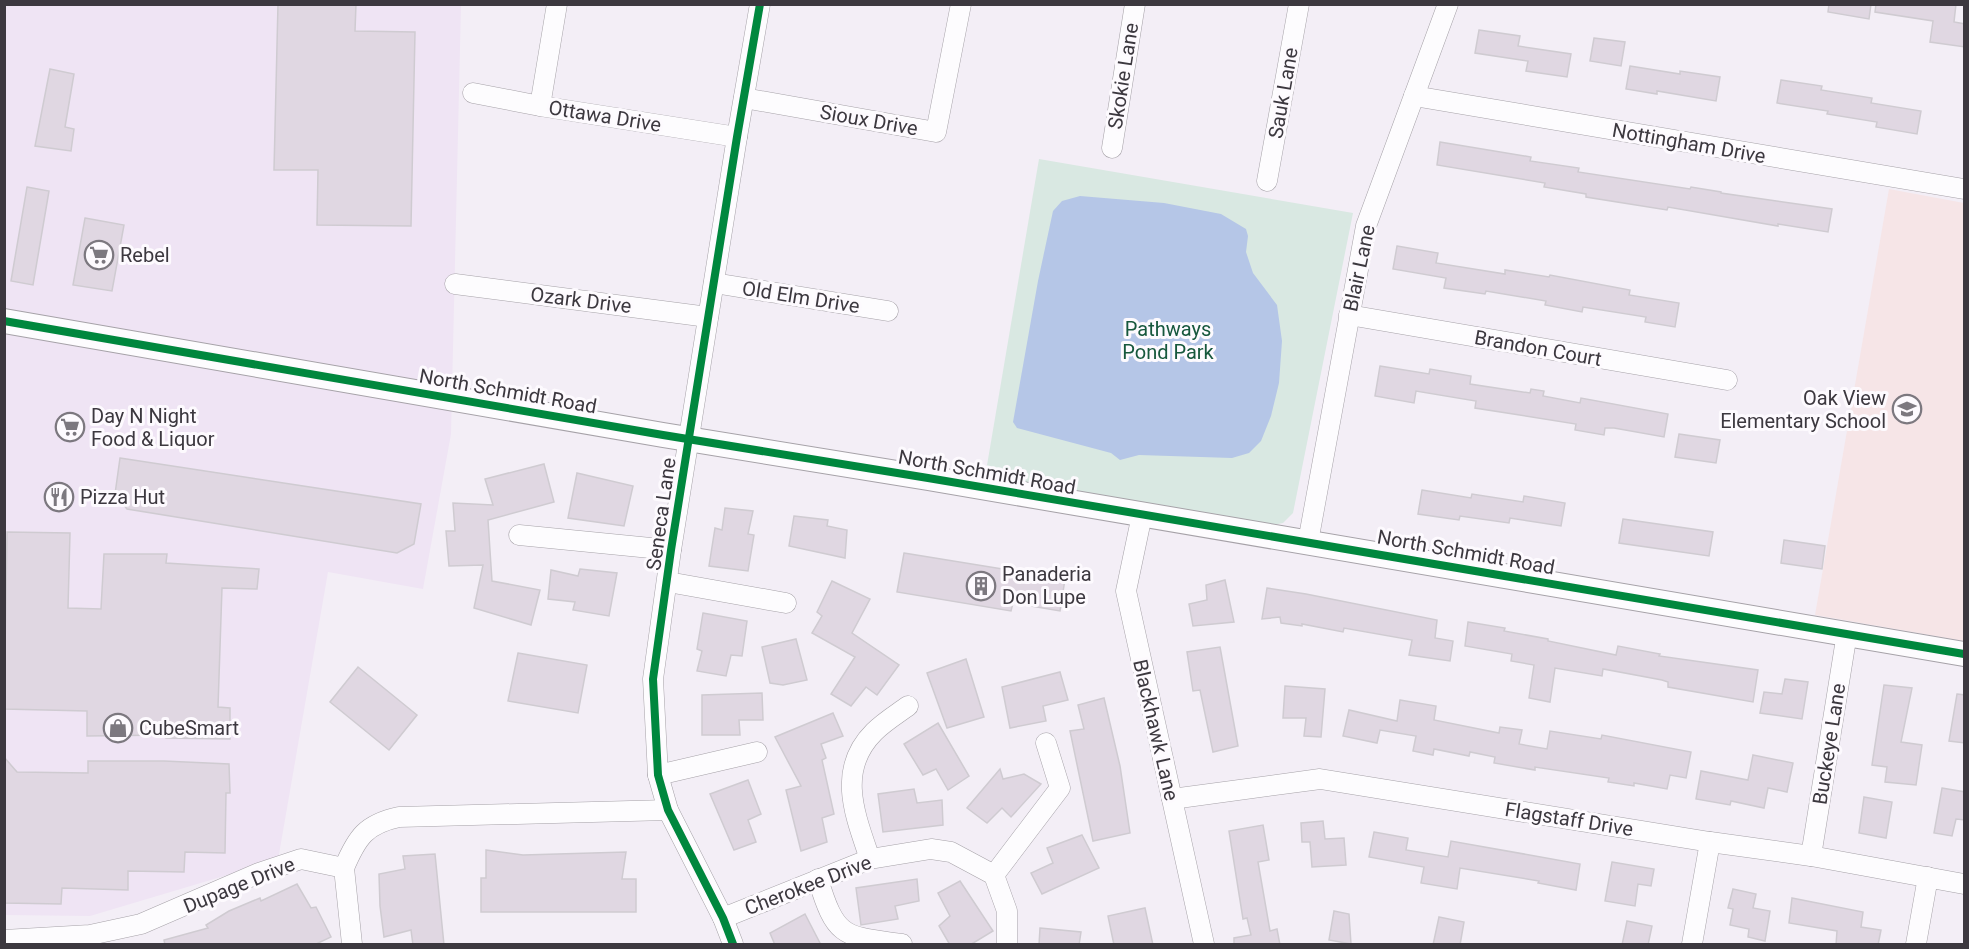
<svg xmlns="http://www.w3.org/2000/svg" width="1969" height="949" viewBox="0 0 1969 949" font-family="Roboto,sans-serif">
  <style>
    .built { fill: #efe4f4 }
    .education { fill: #f6e5e7 }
    .green { fill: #d9e8e2 }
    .water { fill: #b5c6e7 }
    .building { fill: #e0d7e2; stroke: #cfcbd1; stroke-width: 1.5 }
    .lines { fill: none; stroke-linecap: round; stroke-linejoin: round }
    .minor-casing { stroke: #a6a2a8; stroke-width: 21 }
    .tertiary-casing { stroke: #a6a2a8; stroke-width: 26 }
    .minor { stroke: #fdfcfe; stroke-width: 20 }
    .tertiary { stroke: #fdfcfe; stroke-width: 24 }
    .cycleway-casing { stroke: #fdfafe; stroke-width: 11 }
    .cycleway { stroke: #00873e; stroke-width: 8 }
    .labels { text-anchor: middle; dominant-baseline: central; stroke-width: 6; stroke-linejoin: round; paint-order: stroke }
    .street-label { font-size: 20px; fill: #3c383f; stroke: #fdfafe }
    .poi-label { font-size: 20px; fill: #3c383f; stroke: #fdfafe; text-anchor: start }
    .park-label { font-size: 20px; fill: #17583d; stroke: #fdfafe }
  </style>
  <rect width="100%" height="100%" fill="#f3eef6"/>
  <path class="built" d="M5,5h456l-10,429 -28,155 -95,-17 -50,288 -188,56 -85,-1z"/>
  <path class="education" d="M1889,189l75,14v438l-149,-26z"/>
  <path class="green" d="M1039,159l314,54 -60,300 -10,10 -10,2 -288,-48z"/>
  <path class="water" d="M1080,196l84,7 57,11 25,15 2,7 -2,16 7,21 24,32 5,36 -3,42 -8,33 -10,25 -12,12 -17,5 -93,-3 -19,5 -9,-7 -94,-25 -4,-6 25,-141 15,-70 9,-10z"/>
  <g class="building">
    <path d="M278,4h78l-1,27 60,1 -4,194 -94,-1 1,-55h-44z"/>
    <path d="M1829,4h42l-2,15 -41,-7z"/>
    <path d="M1876,4h80l-2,18 11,2v23l-35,-5 3,-21 -58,-9z"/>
    <path d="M1479,30l41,6 -2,10 53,8 -4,23 -41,-6 2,-10 -53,-8z"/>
    <path d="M1594,38l31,4 -4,24 -31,-5z"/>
    <path d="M1630,66l50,8v-3l40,6 -4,24 -59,-10v3l-31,-5z"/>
    <path d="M50,69l24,5 -9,53 9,2 -3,22 -36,-5z"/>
    <path d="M1781,80l41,6 -1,4 51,8 -1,5 50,8 -4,23 -41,-7 1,-5 -50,-8 1,-3 -51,-8z"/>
    <path d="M1440,142l91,15 -1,4 49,7 -1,4 112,17 1,-2 30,5v1l111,16 -4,23 -50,-8v2l-110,-19 -1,3 -81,-13v-3l-42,-7 1,-4 -108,-18z"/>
    <path d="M27,187l22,4 -16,94 -22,-4z"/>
    <path d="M85,218l39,7 -12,66 -39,-6z"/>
    <path d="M1397,246l41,7 -2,10 69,11v-4l44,7 1,-2 80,15 -1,5 50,8 -4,24 -30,-5 1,-5 -63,-10 -1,5 -37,-7 1,-4 -60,-10 -1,3 -41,-6 2,-10 -53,-9z"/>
    <path d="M1380,366l49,8 1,-5 41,7 -1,8 60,9 1,-4 13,2 -1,5 37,7 1,-5 87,16 -4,23 -50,-9h-9l-1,7 -29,-5 1,-6 -101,-16 1,-7 -60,-10 -2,12 -39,-7z"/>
    <path d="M1679,434l41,6 -4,23 -41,-6z"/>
    <path d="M120,458l301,46 -7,40 -17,9 -270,-44 -12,-15z"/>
    <path d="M544,464l10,38 -66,18 4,61 48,9 -9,35 -57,-17 9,-43 -34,1 -3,-35h9l-2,-28 40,2 -8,-26z"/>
    <path d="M577,473l56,13 -9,40 -56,-8z"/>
    <path d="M1422,490l49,8 1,-4 51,8 1,-6 41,7 -4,23 -51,-8 -1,5 -49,-7 -1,4 -41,-6z"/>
    <path d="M725,508l28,3 -5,23 6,1 -6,36 -39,-5 6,-38 7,2z"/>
    <path d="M794,516l34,4 -1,6 20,4 -2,28 -56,-12z"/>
    <path d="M1623,519l90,13 -4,24 -90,-13z"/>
    <path d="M7,532l63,1 -2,75 33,1 3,-55h63l-1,9 93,6 -2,20 -35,-1 -4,119 12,1v31l-64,-1v-3l-79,1v-25l-83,-2z"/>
    <path d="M1784,540l41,6 -3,23 -41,-6z"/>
    <path d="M904,553l161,26 -5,32 -47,-8 -2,8 -114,-19z"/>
    <path d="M580,569l37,4 -8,43 -36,-6 2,-8 -27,-3 3,-29 27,6z"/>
    <path d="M1225,580l9,42 -41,4 -4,-22 18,-4 -1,-15z"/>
    <path d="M832,581l38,18 -18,34 47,32 -22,30 -11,-8 -15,19 -20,-12 24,-37 -43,-24 10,-17 -5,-4z"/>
    <path d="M1267,588l39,6 131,26 -2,18 18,3 -3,20 -41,-6 3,-15 -68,-12 -1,4 -41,-8v2l-21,-3 -1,-6 -18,2z"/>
    <path d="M703,613l44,8 -5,35 -11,-1 -5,21 -29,-5 5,-20 -5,-2z"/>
    <path d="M1468,622l37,6 -1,3 44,8v2l68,14 2,-9 42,8 -1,2 99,14 -5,32 -85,-15v-5l-6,-2 -59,-11 -1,7 -47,-8 -5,34 -21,-4 5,-33 -23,-4 1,-7 -47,-8z"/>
    <path d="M796,639l11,41 -24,5 -13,-2 -8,-36z"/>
    <path d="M1220,647l18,99 -25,6 -13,-62 -7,1 -6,-39z"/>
    <path d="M518,653l69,12 -9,48 -70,-12z"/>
    <path d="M966,659l18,58 -37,11 -20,-55z"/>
    <path d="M358,667l59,48 -28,35 -59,-48z"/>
    <path d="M1060,672l8,28 -25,6 3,15 -36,7 -8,-41z"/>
    <path d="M1785,679l23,3 -6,37 -42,-6 4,-21 18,2z"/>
    <path d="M1884,685l28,3 -11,54 21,3 -6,40 -31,-3 2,-15 -15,-2z"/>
    <path d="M1285,686l40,3 -4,48 -17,-1 2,-18h-23z"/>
    <path d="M762,693l1,27h-24l1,15h-38v-40z"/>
    <path d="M1957,694l8,1v48l-16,-2z"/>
    <path d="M1104,698l16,68 10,67 -37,8 -23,-110 14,-2 -6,-24z"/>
    <path d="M1400,700l36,6 -2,14 65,13 1,-6 22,3 -3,14 28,5 3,-18 51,8 1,-4 89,17 -5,26 -16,-3 -3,14 -33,-6v3l-26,-4 1,-4 -74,-11v3l-41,-7 1,-6 -25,-5 -1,4 -35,-7 -1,6 -20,-4 3,-15 -36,-6 -3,13 -34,-7 6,-26 48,11z"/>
    <path d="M833,713l10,23 -22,8 5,14 -4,2 12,54 -12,4 5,24 -26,9 -15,-61 15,-4 -26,-49z"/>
    <path d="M938,723l31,53 -21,14 -12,-21 -13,6 -19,-31z"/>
    <path d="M1753,755l40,8 -6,29 -19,-4 -4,20 -33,-7 -1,4 -34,-6 5,-28 47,9z"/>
    <path d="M4,757l13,15 71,1v-12h76l65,3 1,29h-4l-1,60 -40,-1 -1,20 -56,-1v19l-66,-2 -1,16 -57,-1z"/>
    <path d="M1000,769l3,10 21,-5 17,10 -30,33 -9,-9 -15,15 -20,-15z"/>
    <path d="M748,780l13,34 -13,6 8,22 -22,8 -24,-56z"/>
    <path d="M1942,788l23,4v28l-9,-1 -4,17 -18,-3z"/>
    <path d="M914,789l3,14 25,-3 1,25 -60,7 -5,-38z"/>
    <path d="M1864,797l28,5 -6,36 -27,-5z"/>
    <path d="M1323,821l2,18 19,-1 2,27 -34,2 -2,-25h-8l-1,-19z"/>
    <path d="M1263,825l6,35 -11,2 12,69 7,-2 3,16h-46v-7l17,-3 -4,-17 -4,1 -14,-88z"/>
    <path d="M1374,832l34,6 -2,12 42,7 3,-16 129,23 -4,26 -38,-7 1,-2 -79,-13 -3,21 -36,-6 3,-16 -55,-10z"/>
    <path d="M1082,835l17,33 -57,26 -11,-21 22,-10 -6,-15z"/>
    <path d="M486,850l37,5 103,-3 -4,27h14v33h-155v-34h5z"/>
    <path d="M435,854l9,91h-31l-2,-15 -27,7 -4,-31 -1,-32 26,-5 -2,-13z"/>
    <path d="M1612,862l42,7 -3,17 -13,-2 -3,22 -30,-5z"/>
    <path d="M917,879l2,22 -24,5 3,13 -37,6 -5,-37z"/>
    <path d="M960,881l33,50 -23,14h-20l-11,-19 11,-10 -12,-23z"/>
    <path d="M297,884l14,24 5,-1 15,30 -17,8h-149l-1,-5 44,-12 -2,-3 23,-14 31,-13 1,3z"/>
    <path d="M1733,889l23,5 -3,14 17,3 -5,30 -17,-4 1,-8 -19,-4 3,-16 -5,-1z"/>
    <path d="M1792,898l71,14 -2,15 20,3 -3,15h-42l1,-14 -48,-8z"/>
    <path d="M1145,908l8,37h-39l-6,-29z"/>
    <path d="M1334,911l15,3 2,30 -22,-4z"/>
    <path d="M805,914l16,31h-46l-5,-12z"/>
    <path d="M1439,917l25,5 -4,23h-27z"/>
    <path d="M1627,921l25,5 -4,19h-26z"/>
    <path d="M1040,928l41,4 -2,13h-40z"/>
  </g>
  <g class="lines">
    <g class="minor-casing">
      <g id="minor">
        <path d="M473,93l67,13 197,31"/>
        <path d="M1414,96l550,93"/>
        <path d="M744,98l192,34 25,-128"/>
        <path d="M540,106l17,-102"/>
        <path d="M1112,148l23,-144"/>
        <path d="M1267,181l32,-177"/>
        <path d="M714,283l174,28"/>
        <path d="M455,284l253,33"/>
        <path d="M1349,315l378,65"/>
        <path d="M1142,515l-16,76 78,353"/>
        <path d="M519,535l152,15"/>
        <path d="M1308,542l58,-316 82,-222"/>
        <path d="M668,582l118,21"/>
        <path d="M658,775l99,-23"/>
        <path d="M1172,799l148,-20 390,63 101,14 153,28"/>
        <path d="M1811,856l36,-223"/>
        <path d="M870,859c-15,-44 -34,-89 4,-127 10,-10 23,-18 34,-26"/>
        <path d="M344,868l8,76"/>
        <path d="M994,875l66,-87 -14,-45"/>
        <path d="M818,879c18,60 26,57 84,65"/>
        <path d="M723,918l147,-59 61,-10 20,3 43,23 13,36v33"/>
        <path d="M4,940l86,-5 51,-11 118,-51 42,-14 43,9c13,-31 22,-44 55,-51l269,-7"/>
        <path d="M733,944l-10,-26 -55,-108 -10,-35 -5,-96 18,-129 66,-413 23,-133"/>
        <path d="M1692,944l18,-102"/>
        <path d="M1916,944l12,-67"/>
      </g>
    </g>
    <g class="tertiary-casing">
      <path id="tertiary" d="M4,321l659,114 265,43 1036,176"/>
    </g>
    <use href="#minor" class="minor"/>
    <use href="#tertiary" class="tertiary"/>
    <g class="cycleway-casing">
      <g id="cycleway">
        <path d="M4,321l659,114 265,43 1036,176"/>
        <path d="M733,944l-10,-26 -55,-108 -10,-35 -5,-96 18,-129 66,-413 23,-133"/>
      </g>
    </g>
    <use href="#cycleway" class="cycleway"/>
  </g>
  <defs>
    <g id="supermarket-ring" transform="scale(1.5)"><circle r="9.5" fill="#fdfafe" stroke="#7c787f" stroke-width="1.5"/><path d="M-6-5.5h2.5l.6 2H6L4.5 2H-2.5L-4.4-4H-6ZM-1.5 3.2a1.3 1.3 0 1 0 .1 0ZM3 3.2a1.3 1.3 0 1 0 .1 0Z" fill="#7c787f"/></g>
    <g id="school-ring" transform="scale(1.5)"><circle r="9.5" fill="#fdfafe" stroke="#7c787f" stroke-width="1.5"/><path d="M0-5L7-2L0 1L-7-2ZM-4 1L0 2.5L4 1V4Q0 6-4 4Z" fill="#7c787f"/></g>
    <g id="restaurant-ring" transform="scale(1.5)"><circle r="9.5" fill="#fdfafe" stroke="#7c787f" stroke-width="1.5"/><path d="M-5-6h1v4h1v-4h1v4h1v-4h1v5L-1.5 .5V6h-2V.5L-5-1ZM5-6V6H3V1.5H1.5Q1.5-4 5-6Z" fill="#7c787f"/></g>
    <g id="building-ring" transform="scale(1.5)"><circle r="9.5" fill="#fdfafe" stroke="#7c787f" stroke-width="1.5"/><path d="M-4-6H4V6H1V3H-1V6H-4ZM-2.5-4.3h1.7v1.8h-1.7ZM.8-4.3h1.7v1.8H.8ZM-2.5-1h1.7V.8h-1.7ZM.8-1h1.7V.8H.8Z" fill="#7c787f"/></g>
    <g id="shop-ring" transform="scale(1.5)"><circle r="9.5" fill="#fdfafe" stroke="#7c787f" stroke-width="1.5"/><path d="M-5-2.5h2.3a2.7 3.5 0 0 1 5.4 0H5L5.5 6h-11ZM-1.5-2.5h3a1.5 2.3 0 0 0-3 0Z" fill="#7c787f"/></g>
  </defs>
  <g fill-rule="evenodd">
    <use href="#supermarket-ring" x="99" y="255"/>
    <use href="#school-ring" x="1907" y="409"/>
    <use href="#supermarket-ring" x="70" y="427"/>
    <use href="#restaurant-ring" x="59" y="497"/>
    <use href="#building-ring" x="981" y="586"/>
    <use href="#shop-ring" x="118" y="728"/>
  </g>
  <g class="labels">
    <g class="street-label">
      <text transform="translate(1123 76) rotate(-81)">Skokie Lane</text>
      <text transform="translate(1283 93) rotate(-80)">Sauk Lane</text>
      <text transform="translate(605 116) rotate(9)">Ottawa Drive</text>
      <text transform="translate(869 120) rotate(10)">Sioux Drive</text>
      <text transform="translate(1689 143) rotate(10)">Nottingham Drive</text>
      <text transform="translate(1359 268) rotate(-78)">Blair Lane</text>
      <text transform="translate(801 297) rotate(9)">Old Elm Drive</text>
      <text transform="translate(581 300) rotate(7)">Ozark Drive</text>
      <text transform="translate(1538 348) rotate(10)">Brandon Court</text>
      <text transform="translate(508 391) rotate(10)">North Schmidt Road</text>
      <text transform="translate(987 472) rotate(10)">North Schmidt Road</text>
      <text transform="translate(661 514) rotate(-82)">Seneca Lane</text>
      <text transform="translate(1466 552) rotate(10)">North Schmidt Road</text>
      <text transform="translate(1156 730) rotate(77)">Blackhawk Lane</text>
      <text transform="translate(1829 744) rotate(-81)">Buckeye Lane</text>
      <text transform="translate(1569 819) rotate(9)">Flagstaff Drive</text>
      <text transform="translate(239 885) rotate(-22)">Dupage Drive</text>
      <text transform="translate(808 885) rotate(-21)">Cherokee Drive</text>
    </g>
    <g class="poi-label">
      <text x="120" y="255">Rebel</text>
      <text x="1886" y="398" text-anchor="end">Oak View<tspan x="1886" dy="23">Elementary School</tspan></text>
      <text x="91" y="416">Day N Night<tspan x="91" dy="23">Food &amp; Liquor</tspan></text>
      <text x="80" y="497">Pizza Hut</text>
      <text x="1002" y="574">Panaderia<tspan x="1002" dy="23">Don Lupe</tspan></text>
      <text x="139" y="728">CubeSmart</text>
    </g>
    <g class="park-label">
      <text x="1168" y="329">Pathways<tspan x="1168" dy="23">Pond Park</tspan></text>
    </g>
  </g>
  <rect width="1969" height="949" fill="none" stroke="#3c383f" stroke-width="12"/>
</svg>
